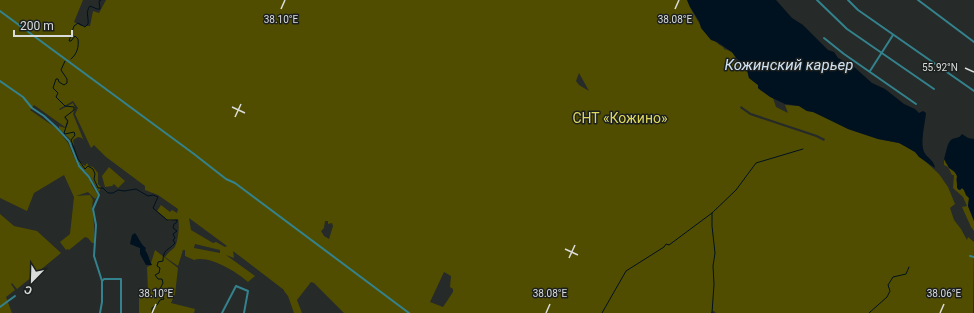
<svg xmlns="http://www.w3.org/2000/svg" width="974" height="313" viewBox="0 0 974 313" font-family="Roboto,sans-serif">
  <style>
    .green { fill: #514d00; fill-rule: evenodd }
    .water { fill: #001120 }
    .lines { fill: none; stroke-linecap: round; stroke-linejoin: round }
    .stream { stroke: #001120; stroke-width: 1 }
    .street { stroke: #33828d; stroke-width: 2 }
    .ticks { fill: none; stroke: #d9dcdb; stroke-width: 1.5 }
    .labels { text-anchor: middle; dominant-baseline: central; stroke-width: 3; stroke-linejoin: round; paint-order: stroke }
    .park-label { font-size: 14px; fill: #dfd860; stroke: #1c201f }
    .water-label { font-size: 15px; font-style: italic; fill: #d0e2f1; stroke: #1c201f }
    .ticks-label { font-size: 10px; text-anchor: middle; fill: #d9dcdb; stroke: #1c201f; stroke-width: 3; stroke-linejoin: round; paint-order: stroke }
  </style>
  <rect width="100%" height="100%" fill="#262a28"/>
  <g class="green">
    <path d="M0,0h83l-9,22 7,4h9l3,-15 6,2 7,-13h581c7,17 20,38 36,47l1,2c6,2 12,4 12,12l6,4 4,1 3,12 9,7v3l2,2 13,8 3,9 12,6 -3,-8 14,1 8,5 6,1 15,6 20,11 30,10 21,4 6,3 10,6 24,22 9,13 7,17 -5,4 4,12 7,9 6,11 1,-3 6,5 -1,71h-257l-2,-2 -3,1v1h-367l-30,-30 -3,-1 -14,18 5,13h-8l-6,-17 -4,-5v-1l-51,-39 1,7 -8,-3 29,21 -7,6c-11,-10 -39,-27 -54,-22l-9,-4v-6h-2l-5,16 -13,-9c3,-4 5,-6 9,-9 4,-4 6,-23 4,-29l-9,2 -12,-10 4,-6 9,7 2,-2 5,3 1,-4 -20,-14 -13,-5v-4l-39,-29 -12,-12 -3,3 -16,-34 3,-6 -5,-7 -14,8 1,1 13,-7 2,5 -2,6 11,27 -2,-3 -4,-1 -5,3 1,6 -3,-2 -1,-5 -11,-10v-3l6,2 3,-5 -4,-7v1l3,5 -2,5 -31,-22 -4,5 26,18 12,15 10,23 12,14 2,6 6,9 -3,4 -7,-7 -12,4 14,-1 3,5c-2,9 1,17 1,26 0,6 0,11 0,17h-2l-4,-5 -3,-1 -16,13 -1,-1 -2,1 -6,-8 10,-8 4,-37 -10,-22 -30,18 -7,18 -27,-13zM579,73l10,18 -10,-6 -3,-4zM741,106l10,7 66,22 8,4 -1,2 -8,-4 -66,-22 -10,-7zM189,218l38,28 -2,1 -9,-5 -3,1 -22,-13zM325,221h3v3l4,-1 1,3 -4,13 -5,-3 -3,-5 3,-3zM195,244l25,6v3l-26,-5zM444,272l7,4 -1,11 3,2v3l-10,15 -13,-5z"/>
    <path d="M944,159c3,7 9,10 13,17l-1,3 2,11h2l2,-2 2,2 2,5 3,3 -1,8 6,15v10l-3,-4 -9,-20 5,-1 -4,-9 -10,-9 1,-13h-2l-4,-8 -4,-2z"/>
    <path d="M78,160l7,6 2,-3 2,3 4,1 5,6v11l3,3 -2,5 -8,-14 -12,-14z"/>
    <path d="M109,167l16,14 -7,7 -4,-4 -2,2 -7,1 -3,-11z"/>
    <path d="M0,214l14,12 23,5 24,22 -44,36 -5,-6 -1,1 4,6 -9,7 6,16h-12z"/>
    <path d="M155,250l23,18 -3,26 -4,9 24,6 -1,4h-55v-19l9,-2 -1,-25 5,-2 -1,-2z"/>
  </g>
  <g class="water">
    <path d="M687,0h89l16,18 11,7 25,25 6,2 4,6 15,8 19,17 13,6 19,15 11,5 4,4 4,-2 3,2c-1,11 -6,29 -2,39 3,6 10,8 11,16l-16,-11 -4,-5 -16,-9 -21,-4 -30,-10 -35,-17 -6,-1 -8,-5 -14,-2 -15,-7 -12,-9v-3l-9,-7 -3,-12 -10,-8 -4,-6 -15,-10 -6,-2 -10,-12 -2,-7 -9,-14z"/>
    <path d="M962,134l6,4 6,1v82l-6,-15 1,-8 -3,-3 -2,-5 -2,-2 -2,2 -3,-2v-12l-2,-4 -6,-4 -5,-9c2,-5 3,-16 7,-19 4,-3 8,-1 11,-6z"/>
    <path d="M135,233c4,5 6,12 11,15l-1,2c4,5 4,11 7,15h-6l-6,-11v-6l-10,-4 2,-9z"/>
  </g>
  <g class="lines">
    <g class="stream">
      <path d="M71,59c6,-5 8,-12 7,-20l-3,-3 -4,5h-2l5,-15 4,-3 7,4 3,-3c1,-6 -3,-12 2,-18l7,3h3l-1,-8 2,-1"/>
      <path d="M65,61l-4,9 6,9v4l-3,2 -5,-3 -1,-3h-2l-3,9 5,5 -2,4 9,9 9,1v3l-9,7 3,4 -4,12 1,1 9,-2 1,3 -4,5 7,19 7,10 3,-3 5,3 2,5 -1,5 4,9h5l5,5h5l5,-3 6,1 12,-2 12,7 5,-1 5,2 -5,11 14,12h10v2l-3,2 -1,4 4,3 -4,3 2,4 -2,2 2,3c-7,8 -12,6 -12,18l-5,1 -1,4 3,2 -1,5 -4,2 3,4h4l1,4 -3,6 -4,1 1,2 6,4 1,3 -4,1 -3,5 -3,1v1l-2,1v5"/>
      <path d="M602,313l24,-42 38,-24 2,-3 3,1 43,-32 24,-23 20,-27 47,-14"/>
      <path d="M712,313l2,-29 -1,-18 2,-13 -3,-27v-13"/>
      <path d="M869,313l18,-16 3,-6 -2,-6 5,-8 13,-3 3,-7"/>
    </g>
    <g class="street">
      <path d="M817,0l30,29 87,60"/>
      <path d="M848,0l10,10 116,81"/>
      <path d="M918,0l56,42"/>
      <path d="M0,11l194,143 32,25 9,4 174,130"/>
      <path d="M824,38l20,16 72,50"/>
      <path d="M870,71l23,-36"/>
      <path d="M0,81l23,16 9,11 12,8 12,11 13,14 10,25 10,11 10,18 -6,14 3,16 -2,31 8,25v21l-2,11"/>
      <path d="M970,256l4,1"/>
      <path d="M102,281l2,-2h17v34"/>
      <path d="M0,307l15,-11"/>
      <path d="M222,313l14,-27 12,5 -4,22"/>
    </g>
  </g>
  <path class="ticks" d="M281,9l4,-9M675,9l4,-9M965,68l9,4M232,107l13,6M235,117l6,-13M565,249l13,6M569,258l6,-13M152,313l4,-9M546,313l4,-9M940,313l4,-9"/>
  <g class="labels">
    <g class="park-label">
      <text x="620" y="118">СНТ «Кожино»</text>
    </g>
    <g class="water-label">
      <text x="789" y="65">Кожинский карьер</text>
    </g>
  </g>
  <g class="ticks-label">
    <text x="281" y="23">38.10°E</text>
    <text x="675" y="23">38.08°E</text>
    <text x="940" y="71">55.92°N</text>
    <text x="156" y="297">38.10°E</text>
    <text x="550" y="297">38.08°E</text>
    <text x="944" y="297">38.06°E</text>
  </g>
  <g transform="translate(32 281) rotate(203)" stroke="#1c201f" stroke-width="3" paint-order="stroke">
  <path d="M0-3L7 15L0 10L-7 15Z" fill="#d9dcdb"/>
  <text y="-6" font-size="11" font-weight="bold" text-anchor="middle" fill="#d9dcdb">С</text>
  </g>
  <path d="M14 30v6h58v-6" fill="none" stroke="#d9dcdb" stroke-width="2"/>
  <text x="20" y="30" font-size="12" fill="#d9dcdb" stroke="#1c201f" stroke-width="3" paint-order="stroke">200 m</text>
</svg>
